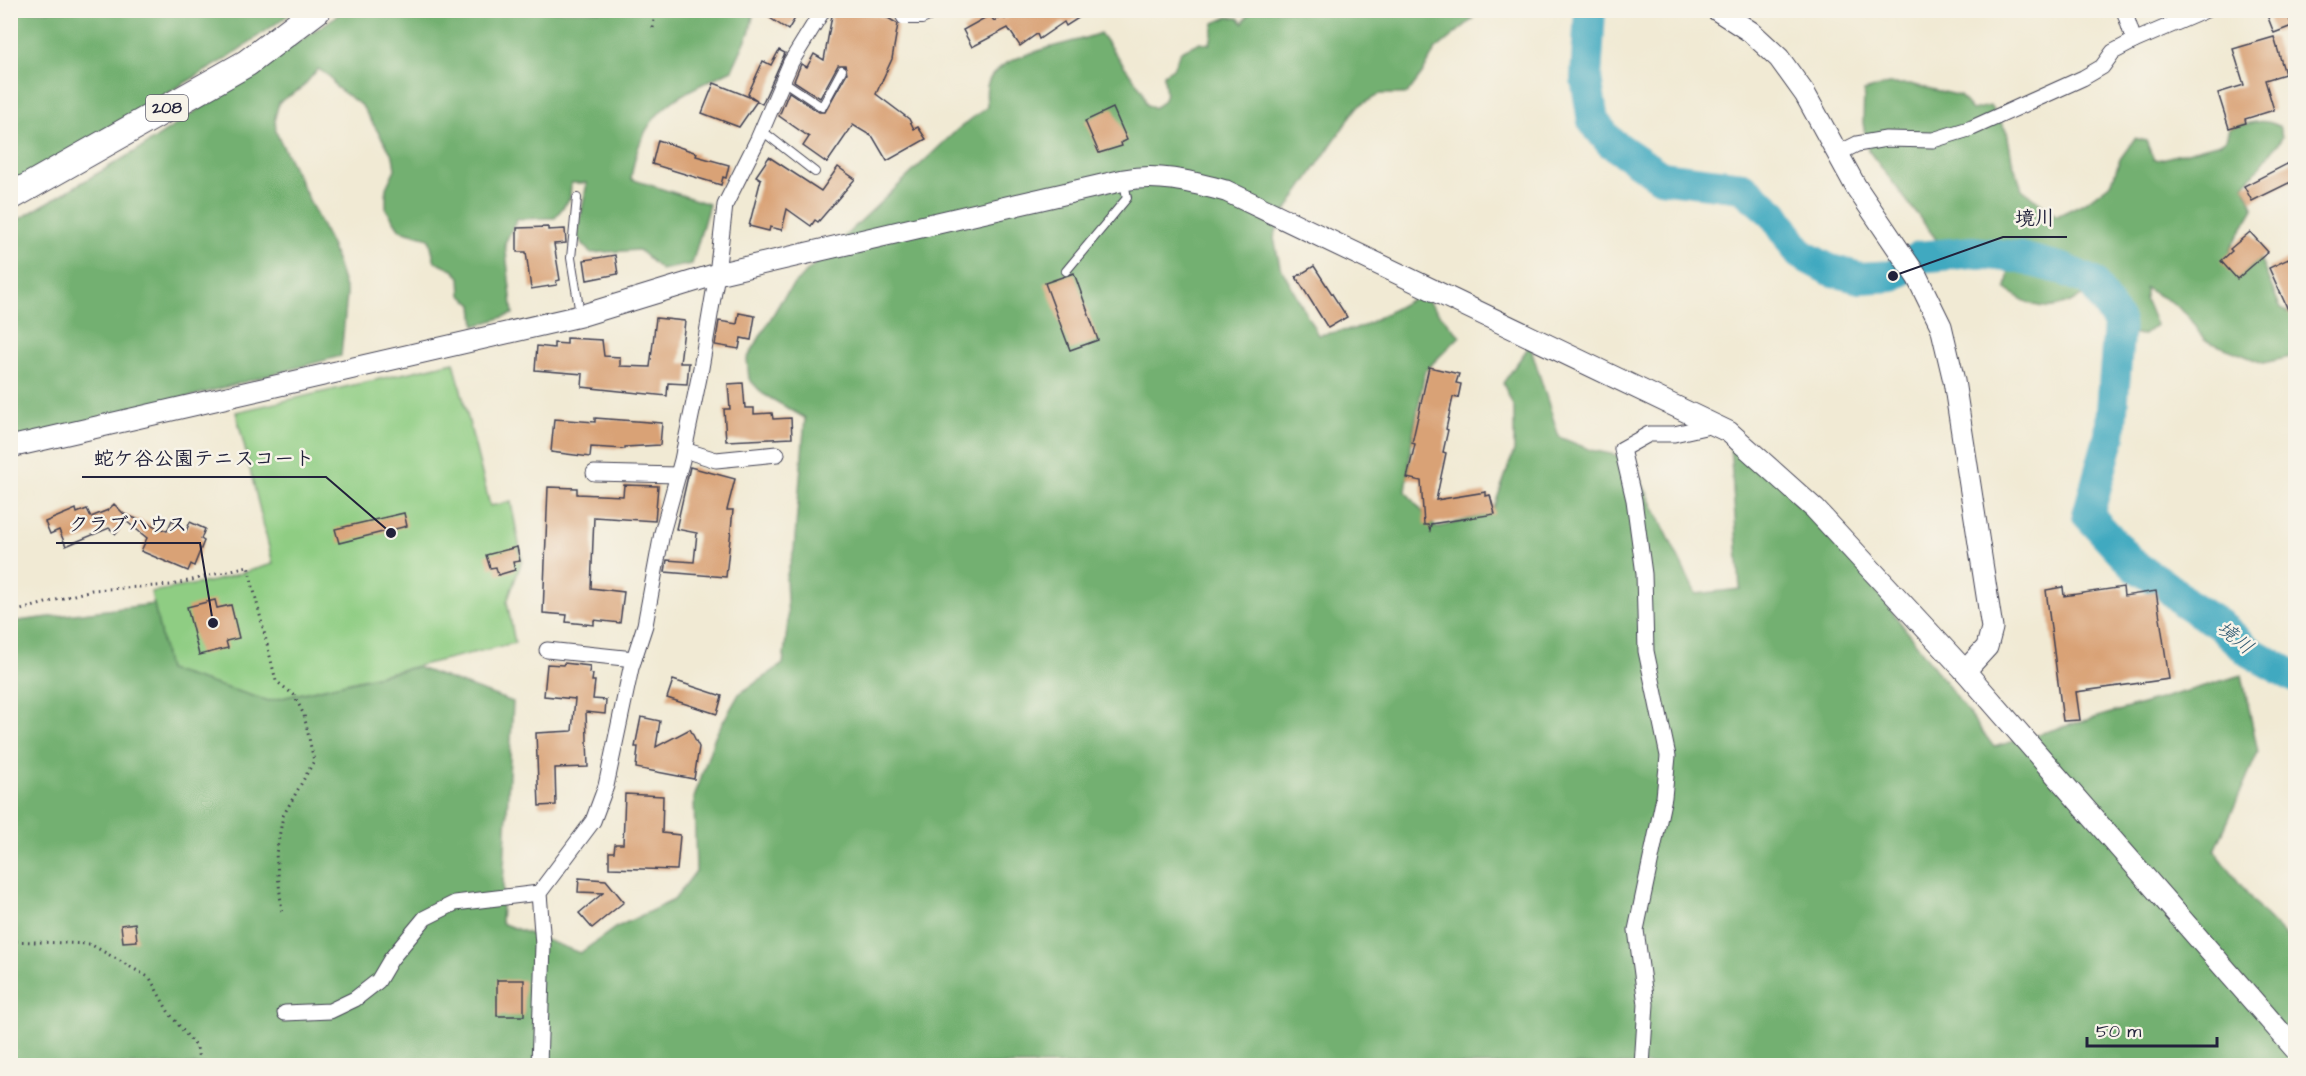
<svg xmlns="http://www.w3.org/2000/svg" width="2306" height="1076" viewBox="0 0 2306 1076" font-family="'Architects Daughter','Klee One',sans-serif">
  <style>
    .green { fill: #8fcd83; stroke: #58785f; stroke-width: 1.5 }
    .forest { fill: #73b071; stroke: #4a6956; stroke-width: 1.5 }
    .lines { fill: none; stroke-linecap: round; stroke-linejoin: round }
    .river { stroke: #40a9c0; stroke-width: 32 }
    .building { fill: #d9a276 }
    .lane-casing { stroke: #414052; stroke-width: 10 }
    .street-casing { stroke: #414052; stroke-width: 17 }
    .secondary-casing { stroke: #414052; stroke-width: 23 }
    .highway-casing { stroke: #414052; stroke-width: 29 }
    .path { stroke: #414052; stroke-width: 3; stroke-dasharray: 1.5 4.5; stroke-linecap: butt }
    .lane { stroke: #fff; stroke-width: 8 }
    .street { stroke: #fff; stroke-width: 15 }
    .secondary { stroke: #fff; stroke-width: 21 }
    .highway { stroke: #fff; stroke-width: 27 }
    .labels { text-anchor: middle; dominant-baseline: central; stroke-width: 5; stroke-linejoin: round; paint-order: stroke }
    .shield { fill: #f7f3e8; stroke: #62616f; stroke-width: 1.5 }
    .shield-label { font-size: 16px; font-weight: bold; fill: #22223b }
    .water-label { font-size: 20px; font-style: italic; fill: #2e5870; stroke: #f7f3e8 }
    .leader { fill: none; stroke: #22223b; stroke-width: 2 }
    .callout-dot { fill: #22223b; stroke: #f7f3e8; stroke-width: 2 }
    .callout-label { font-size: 20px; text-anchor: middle; font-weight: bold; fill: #22223b; stroke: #f7f3e8; stroke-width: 5; stroke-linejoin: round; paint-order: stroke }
  </style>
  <rect width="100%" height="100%" fill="#f7f3e8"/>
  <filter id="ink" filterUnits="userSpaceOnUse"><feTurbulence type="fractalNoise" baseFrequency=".0167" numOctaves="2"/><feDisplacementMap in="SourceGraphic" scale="12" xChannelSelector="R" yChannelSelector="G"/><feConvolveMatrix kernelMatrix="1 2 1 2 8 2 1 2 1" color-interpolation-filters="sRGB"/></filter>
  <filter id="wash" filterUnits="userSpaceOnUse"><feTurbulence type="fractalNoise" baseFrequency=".008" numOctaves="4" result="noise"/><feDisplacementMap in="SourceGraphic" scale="24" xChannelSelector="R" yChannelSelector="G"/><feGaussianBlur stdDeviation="1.35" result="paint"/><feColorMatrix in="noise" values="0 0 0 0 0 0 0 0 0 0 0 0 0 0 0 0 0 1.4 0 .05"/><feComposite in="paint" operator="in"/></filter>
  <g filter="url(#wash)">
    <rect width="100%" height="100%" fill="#f1ead4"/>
    <path class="green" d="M454,362l36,144 21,-4 11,58 -15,42 8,41 -246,58 -101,-31 -17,-78 63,-11 59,-17 -37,-152z"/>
    <g class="forest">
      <path d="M1251,10l210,1 12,8 -38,31 -13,24 -15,20h-27l-23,13 -76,111 -7,20 6,28 38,69 42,-7 61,-34 39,42 -35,35 -13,68 -6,53 30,36 56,-15 22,-62v-43l-11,-25 27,-38 29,92 32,13 39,8 66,136 44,-5 -11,-157 86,77 179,238 248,-72 16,77 -43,99 44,58 36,37v119h-2284l-1,-443 144,-18 14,66 101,31 147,-34 97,35 -12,221 79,30 35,-25 59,-28 22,-29 -2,-73 21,-62 24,-42 44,-30 5,-43 -2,-43 8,-28 11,-132 -42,-24 -14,-15 -2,-20 34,-58 12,-16 165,-156 29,-22c0,-7 -2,-17 1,-24 10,-31 85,-38 112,-50l42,57 4,14 7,4c20,-9 10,-20 11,-34l9,-6 8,-17 19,-9 10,2 4,-21 14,-6 10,1 5,5z"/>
      <path d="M11,11h283l-70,49 -213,125z"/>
      <path d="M344,11h410l-4,20 -18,39c-56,26 -92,40 -101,109l78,25 -17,60 -31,6 -22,-20 -49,3 -13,-17 10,-53h-16l-1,15 -15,20 -38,1 -12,24 8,71 -38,12 -2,-21 -12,-10 -1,-18 -7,-7 -18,-8 -6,-24 -29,-8 -14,-21v-21l9,-19 -2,-13 -31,-50 -26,-19 -6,-10 -12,-8 -17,20 -22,13 -4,15 1,15 56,115 15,47 -6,62 -330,89v-221l130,-76z"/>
      <path d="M1889,84h21l50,12 12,14 18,-4 17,26 5,28 10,29 35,27 29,-14 26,-20 8,-23 15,-21 11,3 8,19 8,-1 58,-16 6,-4 3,-11c19,-4 31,-11 50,-2l3,11 -3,5 -35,44 10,23 -24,40 7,30 23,-20 21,50 14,6v41l-32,7 -59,-23 -17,-25 -14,-12 -28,-15v11l11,26 -12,10c-33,-3 -41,-15 -55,-43 -34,21 -51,21 -83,-3l3,-20 -5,-22 -65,-4 -71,-93 -5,-27 1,-32z"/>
    </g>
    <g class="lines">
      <path class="river" d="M1590,10l-4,68 7,43 17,21 51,35 81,10 32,27 26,40 30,16 30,8 33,-2 26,-19 53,-5 45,5 46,12 29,13 27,41 -9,112 -22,80 47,51 33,21 16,15 36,23 30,27 45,25"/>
    </g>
    <g id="blocks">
      <g class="building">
        <path d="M758,10h42l-12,20z"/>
        <path d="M833,10h18l37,8 10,6 -6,35 -16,35 33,25 5,10 4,-2 8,12 -39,22 -14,-24 -20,-12 -26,38 -24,-17 6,-9 -30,-21 10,-24 30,20h6l22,-39 -2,-8h-7l-18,33 -26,-17 7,-17 6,3 7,-13 10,6z"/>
        <path d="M1017,10h74l-25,16 -2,-4 -25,17 -2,-5 -17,12 -12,-18 -36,19 -9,-17 27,-15 4,6 8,-5 3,3z"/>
        <path d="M2265,10h21l6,16 -18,7z"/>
        <path d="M2274,37l11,37 -20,6 9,30 -29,9 1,4 -17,5 -11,-35 26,-8 -11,-36z"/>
        <path d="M779,50l6,3 -23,51 -5,-3 -18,26 -37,-14 12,-30 43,17 -9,-6 15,-33 8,4z"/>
        <path d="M1113,108l14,32 -6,3 1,3 -23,7 -14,-32z"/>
        <path d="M658,140l39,13 -1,3 33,9 -3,13 -3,-1 -2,8 -69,-21z"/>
        <path d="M769,157l52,34 17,-24 17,12 -37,43 -3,-2 -4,6 -24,-17 -5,21 -12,-3 -1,4 -20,-5 12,-47 -5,-3z"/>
        <path d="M2295,160v20l-43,21 -8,-15z"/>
        <path d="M548,227v3l17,-1 1,14 -12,1 6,36 -4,1 1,4 -26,4 -5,-37h-9v-24z"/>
        <path d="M2250,232l18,20 -31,27 -16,-18 11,-10 -2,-2z"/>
        <path d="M615,255l3,19 -31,6 -3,-20z"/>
        <path d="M2295,256v69l-26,-57z"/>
        <path d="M1314,266l33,51 -19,11 -32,-51z"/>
        <path d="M1074,273l24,67 -28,10 -25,-67z"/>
        <path d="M739,313l16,3 -4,24 -10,-2 -2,11 -24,-4 4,-24 18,3z"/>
        <path d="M656,318l29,3 -5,42h9l-2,21 -19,-1 -1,13 -85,-9 1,-13 -48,-4 2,-24 17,2v-5l13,1v-6l35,2 2,16 16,1v9l30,1z"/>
        <path d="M1429,367l30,7 -3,9 5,1 -3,14 -5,-1 -7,32 2,1 -5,22 3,1 -10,47 50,-8v4l4,-1 5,19 -64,10 -1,6 -2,-5h-4l-3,-44 -14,-3 8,-34 -3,-1z"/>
        <path d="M743,383l2,25h9v6l18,-1 1,6 18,-1 1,20 -66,3 -2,-32h6l-2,-25z"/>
        <path d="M595,418l67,5 -2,22 -35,2v2l-34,-2 -1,10 -39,-5 3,-33 41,3z"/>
        <path d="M690,467l45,12 -8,31h6l-7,67 -61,-5 2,-12 27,2 3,-29 -21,-4z"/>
        <path d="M624,485l34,1 -3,35 -61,-4 -3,71 33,4 -4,31 -26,-3v5l-28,-3 1,-7 -24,-2 5,-126 29,1v6l46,2z"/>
        <path d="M114,504l10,10 43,17 5,-11 14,11 4,-9 15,7 -4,10 3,2 -10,25 -3,-2 -3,7 -47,-20 6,-13 -21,-17 -10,13 -7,-6 -43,18 -7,-16 -9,4 -5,-12 31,-13 1,4 10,-4 4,8 17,-7z"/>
        <path d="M404,513l3,13 -68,17 -4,-14z"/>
        <path d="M517,547l3,14 -7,1 2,8 -17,5 -2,-8 -6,1 -4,-13z"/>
        <path d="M2063,587l1,9 59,-9 1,9 32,-5 13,88 -93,13 4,28 -17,1 -17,-131z"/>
        <path d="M215,600l2,8 14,-3 8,33 -13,3 2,7 -29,7 -12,-48z"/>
        <path d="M564,663l26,3 -1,7 4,1 -1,7h3l-2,18 13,1 -1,14 -19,-2 2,55 -33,1 1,37 -17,1 -3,-73 36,-2 3,-32 -31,-3 3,-32 16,1z"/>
        <path d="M673,680l49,16 -5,18 -50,-16z"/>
        <path d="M641,717l19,4 -4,26 34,-18 9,18 -5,32 -58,-11 2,-21h-3z"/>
        <path d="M625,794l38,2 -1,37 18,2 -3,35 -68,-2v-16h5l1,-8h8z"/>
        <path d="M579,878l27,2 18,22 -32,26 -13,-15 24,-20 -25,-1z"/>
        <path d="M135,923l2,18 -14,1 -2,-17z"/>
        <rect x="497" y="980" width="27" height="36"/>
      </g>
    </g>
  </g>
  <g filter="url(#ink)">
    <use href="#blocks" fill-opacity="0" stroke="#414052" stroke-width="1.5"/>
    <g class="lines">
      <g class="lane-casing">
        <g id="lane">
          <path d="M896,10l6,10h20l23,-10"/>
          <path d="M2293,10l3,10"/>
          <path d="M783,81l39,26 20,-37"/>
          <path d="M761,130l54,42"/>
          <path d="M577,198l-6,60 9,56"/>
          <path d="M1066,271l61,-73 -3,-16"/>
        </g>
      </g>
      <g class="street-casing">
        <g id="street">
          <path d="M2124,10l10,31 72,-31"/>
          <path d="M1839,153l18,-9 29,-5 47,1 39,-12 111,-50 19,-11 11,-15 21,-11"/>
          <path d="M684,450l32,10 61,-6"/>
          <path d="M594,473l84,2"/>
          <path d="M547,650l87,9"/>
          <path d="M285,1013l45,-2 25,-12 23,-18 13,-22 34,-41 30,-15 84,-10"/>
          <path d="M539,1066l4,-121 -4,-52 54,-72 13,-35 25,-118 14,-43 17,-92 20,-73 19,-92 16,-94 8,-69 33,-66 33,-77 32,-52"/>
          <path d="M1642,1066l4,-62 -10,-74 28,-133 4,-41 -22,-105 -2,-77 -10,-74 -12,-51 27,-15h25l40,-9"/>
        </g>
      </g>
      <g class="secondary-casing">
        <g id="secondary">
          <path d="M1717,10l34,22 28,26 26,36 51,93 61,90 24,49 13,55 38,247 -5,19 -22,24"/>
          <path d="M10,447l570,-131 137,-42 407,-94c35,-7 67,2 102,11l503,241 86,77 150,162 331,379"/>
        </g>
      </g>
      <g class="highway-casing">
        <path id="highway" d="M10,197l237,-134 70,-53"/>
      </g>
      <g class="path">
        <path d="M653,28l2,-18"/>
        <path d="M10,613l82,-23 80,-5 76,-19 28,115 18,14 10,20 10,46 -31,55 -7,38 6,59"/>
        <path d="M10,941l80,3 60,34 19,35 28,35 3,18"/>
      </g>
      <use href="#lane" class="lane"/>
      <use href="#street" class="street"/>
      <use href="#secondary" class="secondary"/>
      <use href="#highway" class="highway"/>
    </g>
  </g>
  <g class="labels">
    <rect class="shield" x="146" y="95" width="42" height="26" rx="4.5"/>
    <g class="shield-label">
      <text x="167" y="108">208</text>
    </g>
    <g class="water-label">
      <text transform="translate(2235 638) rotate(39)">境川</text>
    </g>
  </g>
  <path class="leader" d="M1893 276L2003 237H2067M391 533L326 477H82M213 623L200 543H56"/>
  <g class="callout-dot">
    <circle cx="1893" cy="276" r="6"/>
    <circle cx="391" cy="533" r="6"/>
    <circle cx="213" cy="623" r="6"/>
  </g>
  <g class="callout-label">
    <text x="2035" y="225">境川</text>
    <text x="204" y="465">蛇ケ谷公園テニスコート</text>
    <text x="128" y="531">クラブハウス</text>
  </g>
  <rect width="2306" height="1076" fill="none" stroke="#f7f3e8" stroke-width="36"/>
  <path d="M2087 1037v9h130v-9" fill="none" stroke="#22223b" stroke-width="3"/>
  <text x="2096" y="1037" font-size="18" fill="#22223b" stroke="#f7f3e8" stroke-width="4.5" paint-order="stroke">50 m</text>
</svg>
